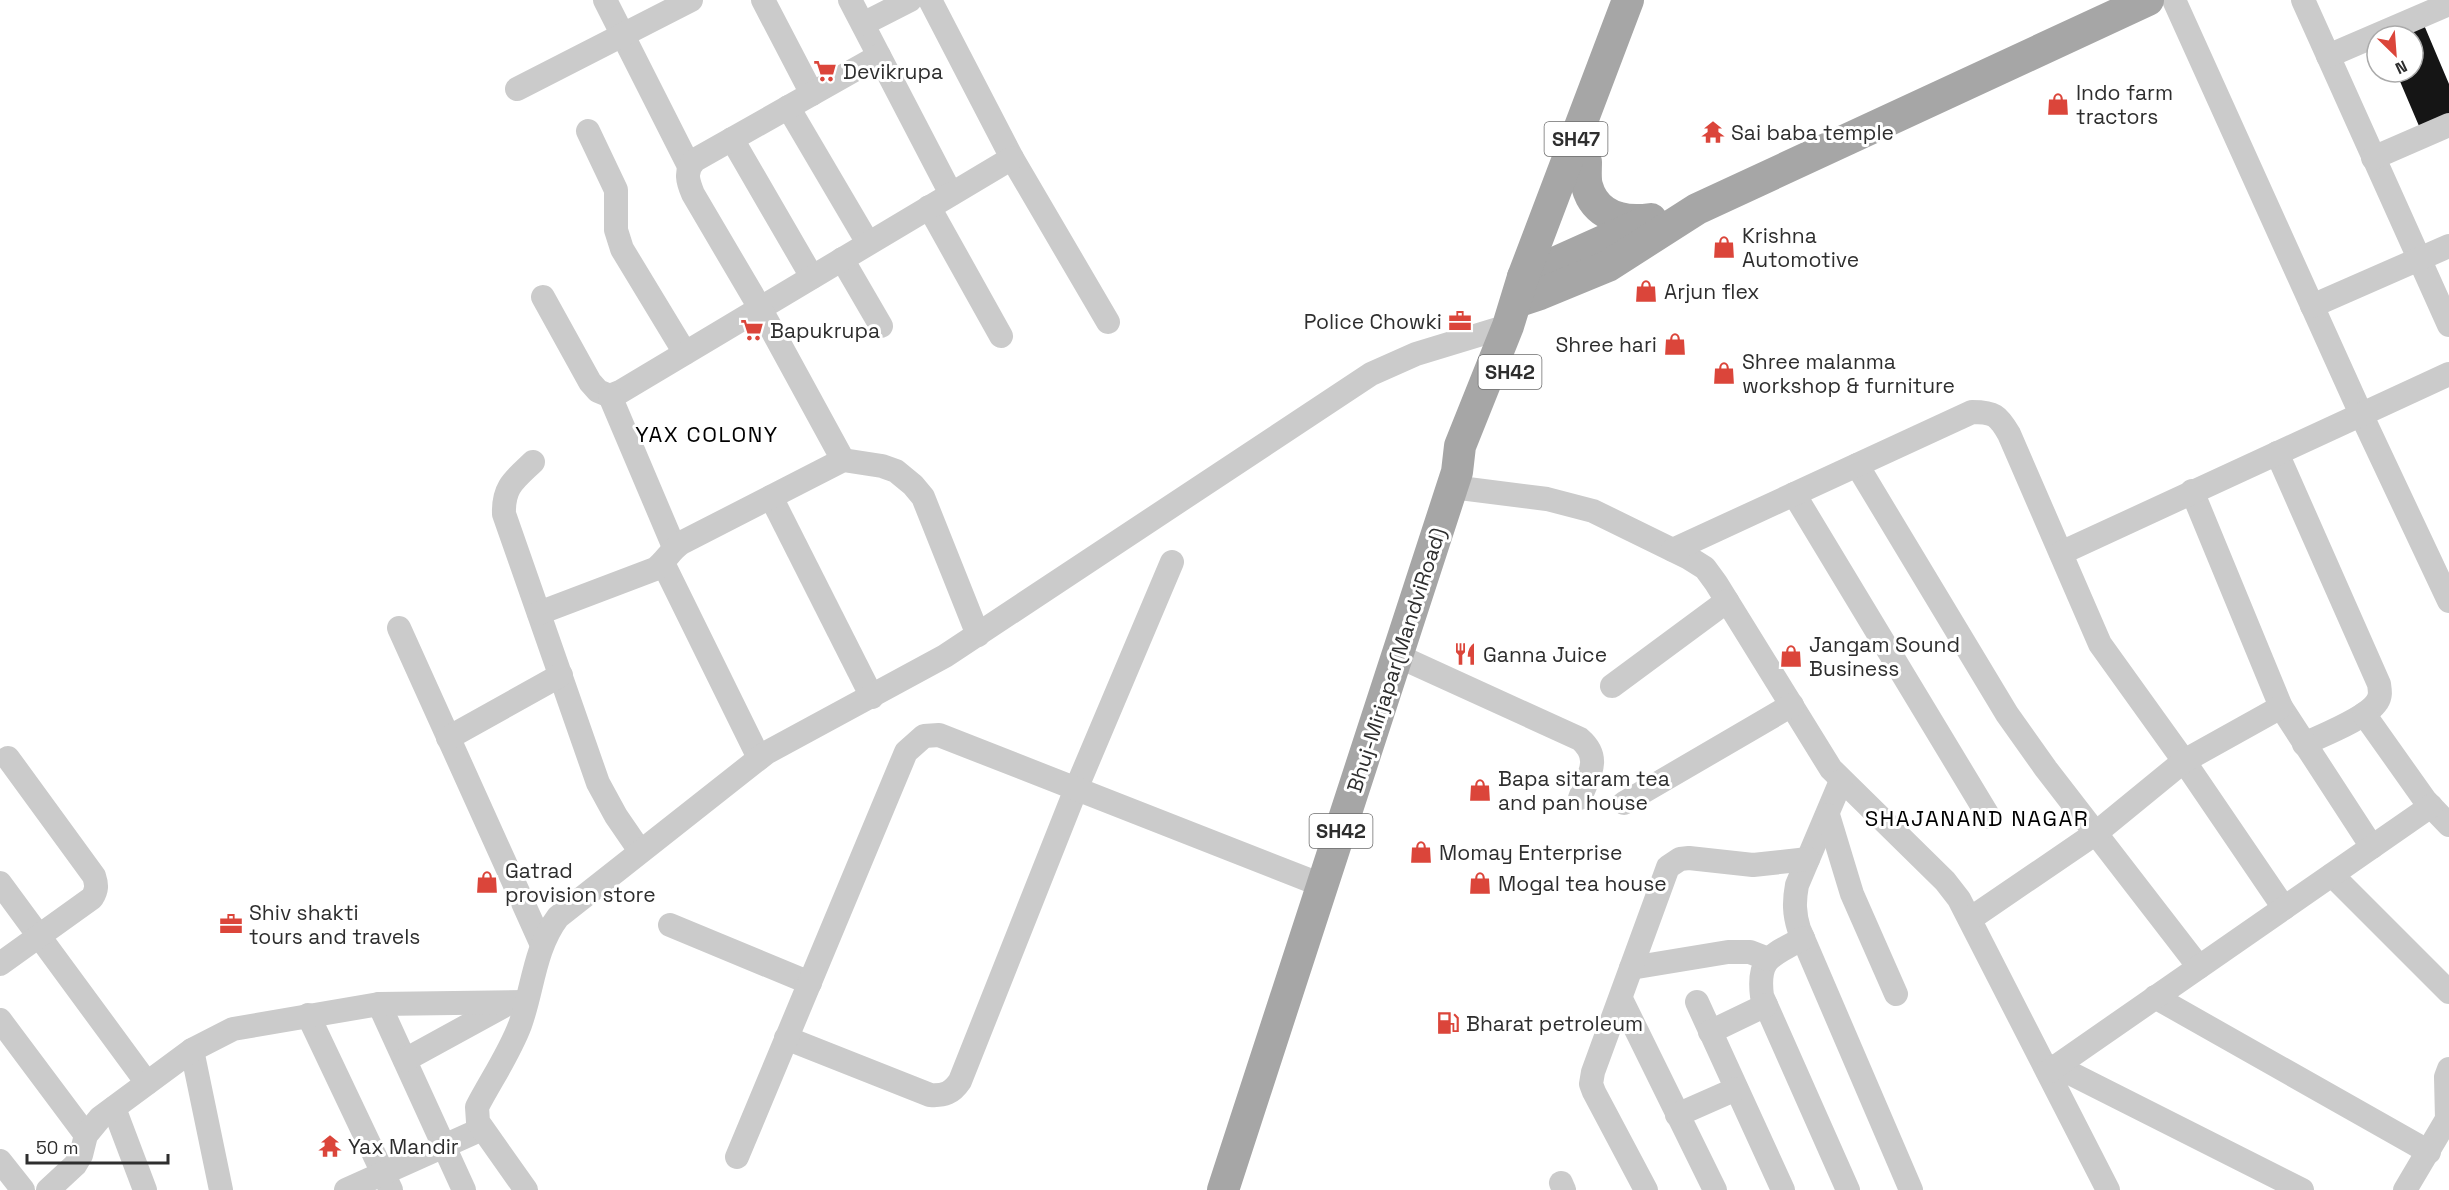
<svg xmlns="http://www.w3.org/2000/svg" width="2449" height="1190" viewBox="0 0 2449 1190" font-family="'Space Grotesk',sans-serif">
  <style>
    .building { fill: #151515 }
    .lines { fill: none; stroke-linecap: round; stroke-linejoin: round }
    .minor { stroke: #cbcbcb; stroke-width: 24 }
    .major { stroke: #a6a6a6; stroke-width: 32 }
    .labels { text-anchor: middle; dominant-baseline: central; stroke-width: 6; stroke-linejoin: round; paint-order: stroke }
    .shield { fill: #fff; stroke: #6d6d6d; stroke-width: 1.5 }
    .shield-label { font-size: 20px; font-weight: bold; fill: #2e2e2e }
    .poi-label { font-size: 21px; fill: #2e2e2e; stroke: #fff; text-anchor: start }
    .street-label { font-size: 21px; fill: #2e2e2e; stroke: #fff }
    .neighbourhood-label { font-size: 22px; letter-spacing: 1.5px; fill: #000; stroke: #fff }
  </style>
  <rect width="100%" height="100%" fill="#fff"/>
  <path class="building" d="M2424,25l25,59v37l-27,12 -26,-61h17v-36h-16z"/>
  <g class="lines">
    <g class="minor">
      <path d="M605,0l84,166"/>
      <path d="M763,0l49,94"/>
      <path d="M850,0l101,194"/>
      <path d="M930,0l82,158 96,164"/>
      <path d="M2174,0l187,414 88,187"/>
      <path d="M2303,0l146,325"/>
      <path d="M863,24l47,-24"/>
      <path d="M2328,56l121,-52"/>
      <path d="M517,89l174,-89"/>
      <path d="M788,107l80,136"/>
      <path d="M588,131l28,59v40l6,19 63,104"/>
      <path d="M732,139l80,138"/>
      <path d="M2373,158l76,-33"/>
      <path d="M929,207l72,129"/>
      <path d="M842,259l39,67"/>
      <path d="M543,297l47,85 8,9 12,5 10,-4 392,-234"/>
      <path d="M2312,306l137,-60"/>
      <path d="M610,396l64,151"/>
      <path d="M2277,453l102,231c1,7 2,12 -2,18 -10,16 -54,33 -73,42"/>
      <path d="M843,460l-83,-152 -67,-114c-5,-12 -9,-23 2,-34l184,-104"/>
      <path d="M533,462c-19,18 -30,25 -29,52l94,269 18,33 24,35"/>
      <path d="M1857,465l150,249 39,55 153,198"/>
      <path d="M1452,487l95,12 46,12 96,47 16,10 11,15 115,186 114,112 14,18 149,291"/>
      <path d="M2192,491l89,216 91,140"/>
      <path d="M1794,494l195,323"/>
      <path d="M771,497l101,200"/>
      <path d="M1673,550l299,-138c22,0 26,3 37,22l91,210 84,117 100,147"/>
      <path d="M2061,553l388,-179"/>
      <path d="M663,563l96,195"/>
      <path d="M539,613l116,-44c11,-8 16,-20 28,-27l160,-82 39,6 14,5 17,14 10,12 55,138"/>
      <path d="M399,628l143,317"/>
      <path d="M1398,656l182,83c22,19 9,36 0,59"/>
      <path d="M1612,686l115,-85"/>
      <path d="M2364,714l61,86 24,25"/>
      <path d="M448,738l113,-63"/>
      <path d="M1841,781l-44,104c-3,16 -3,28 2,44l112,261"/>
      <path d="M1624,803l168,-98"/>
      <path d="M1828,815l24,79 44,100"/>
      <path d="M2332,875l117,117"/>
      <path d="M0,883l147,200"/>
      <path d="M1970,919l126,-86 88,-72 97,-54"/>
      <path d="M670,925l140,58"/>
      <path d="M1803,938c-30,18 -46,18 -41,58l86,194"/>
      <path d="M0,964l92,-66c5,-8 5,-13 2,-22l-86,-118"/>
      <path d="M1631,968l97,-16h22l18,7"/>
      <path d="M2155,997l274,155"/>
      <path d="M1621,999l94,191"/>
      <path d="M1697,1002l86,188"/>
      <path d="M379,1004l85,186"/>
      <path d="M308,1015l83,175"/>
      <path d="M0,1020l86,115"/>
      <path d="M1710,1032l56,-27"/>
      <path d="M786,1038l144,57c14,1 22,-2 30,-14l116,-292 96,-227"/>
      <path d="M192,1050l29,140"/>
      <path d="M405,1060l104,-57"/>
      <path d="M2056,1066l246,124"/>
      <path d="M2048,1072l383,-266"/>
      <path d="M114,1108l31,82"/>
      <path d="M1677,1115l59,-26"/>
      <path d="M737,1157l169,-405 18,-16 15,-1 385,151"/>
      <path d="M0,1161l23,29"/>
      <path d="M1561,1183l3,7"/>
      <path d="M48,1190l27,-25 6,-10 5,-20 14,-17 92,-68 41,-21 146,-25 147,-2"/>
      <path d="M346,1190l136,-61"/>
      <path d="M526,1190l-48,-68 -1,-15c14,-27 32,-53 43,-82 13,-36 14,-76 38,-108l208,-164 179,-97 426,-282 45,-20 92,-28"/>
      <path d="M1646,1190l-52,-98 -3,-8 2,-12 75,-205 12,-8 9,-1 64,7 55,-6"/>
      <path d="M2405,1190l42,-71 -1,-42 3,-8"/>
    </g>
    <g class="major">
      <path d="M1586,162c0,8 -1,17 1,24 8,30 36,37 64,33"/>
      <path d="M1523,277l127,-57"/>
      <path d="M1516,302l24,-8 68,-28 89,-57 451,-209"/>
      <path d="M1223,1190l234,-718 3,-26 48,-120 15,-49 105,-277"/>
    </g>
  </g>
  <defs>
    <g id="supermarket-bare" transform="scale(1.8)"><path d="M-6-5.5h2.5l.6 2H6L4.5 2H-2.5L-4.4-4H-6ZM-1.5 3.2a1.3 1.3 0 1 0 .1 0ZM3 3.2a1.3 1.3 0 1 0 .1 0Z" fill="#db453a" stroke="#fff" stroke-width="2.5" paint-order="stroke"/></g>
    <g id="shop-bare" transform="scale(1.8)"><path d="M-5-2.5h2.3a2.7 3.5 0 0 1 5.4 0H5L5.5 6h-11ZM-1.5-2.5h3a1.5 2.3 0 0 0-3 0Z" fill="#db453a" stroke="#fff" stroke-width="2.5" paint-order="stroke"/></g>
    <g id="temple-bare" transform="scale(1.8)"><path d="M0-6L5-2H3V0L6.5 2.5H4V6H1.5V3h-3V6H-4V2.5H-6.5L-3 0V-2H-5Z" fill="#db453a" stroke="#fff" stroke-width="2.5" paint-order="stroke"/></g>
    <g id="office-bare" transform="scale(1.8)"><path d="M-6-3h4V-5.5h4V-3h4V5H-6ZM-1-4.5V-3h2v-1.5ZM-6 0V1H6V0Z" fill="#db453a" stroke="#fff" stroke-width="2.5" paint-order="stroke"/></g>
    <g id="restaurant-bare" transform="scale(1.8)"><path d="M-5-6h1v4h1v-4h1v4h1v-4h1v5L-1.5 .5V6h-2V.5L-5-1ZM5-6V6H3V1.5H1.5Q1.5-4 5-6Z" fill="#db453a" stroke="#fff" stroke-width="2.5" paint-order="stroke"/></g>
    <g id="fuel-bare" transform="scale(1.8)"><path d="M-5.5-6h7V0h2V4h1.3V-2.5L3-4.5l.8-.8L6-3V5H2.5V1h-1V6h-7ZM-4.2-4.7v3.2H.2V-4.7Z" fill="#db453a" stroke="#fff" stroke-width="2.5" paint-order="stroke"/></g>
  </defs>
  <g fill-rule="evenodd">
    <use href="#supermarket-bare" x="825" y="71"/>
    <use href="#shop-bare" x="2058" y="104"/>
    <use href="#temple-bare" x="1713" y="132"/>
    <use href="#shop-bare" x="1724" y="247"/>
    <use href="#shop-bare" x="1646" y="291"/>
    <use href="#office-bare" x="1460" y="321"/>
    <use href="#supermarket-bare" x="752" y="330"/>
    <use href="#shop-bare" x="1675" y="344"/>
    <use href="#shop-bare" x="1724" y="373"/>
    <use href="#restaurant-bare" x="1465" y="654"/>
    <use href="#shop-bare" x="1791" y="656"/>
    <use href="#shop-bare" x="1480" y="790"/>
    <use href="#shop-bare" x="1421" y="852"/>
    <use href="#shop-bare" x="487" y="882"/>
    <use href="#shop-bare" x="1480" y="883"/>
    <use href="#office-bare" x="231" y="924"/>
    <use href="#fuel-bare" x="1448" y="1023"/>
    <use href="#temple-bare" x="330" y="1146"/>
  </g>
  <g class="labels">
    <g class="shield">
      <rect x="1544.5" y="122" width="63" height="34" rx="4.5"/>
      <rect x="1478.5" y="355" width="63" height="34" rx="4.5"/>
      <rect x="1309.5" y="814" width="63" height="34" rx="4.5"/>
    </g>
    <g class="shield-label">
      <text x="1576" y="139">SH47</text>
      <text x="1510" y="372">SH42</text>
      <text x="1341" y="831">SH42</text>
    </g>
    <g class="poi-label">
      <text x="843" y="71">Devikrupa</text>
      <text x="2076" y="92">Indo farm<tspan x="2076" dy="24">tractors</tspan></text>
      <text x="1731" y="132">Sai baba temple</text>
      <text x="1742" y="235">Krishna<tspan x="1742" dy="24">Automotive</tspan></text>
      <text x="1664" y="291">Arjun flex</text>
      <text x="1442" y="321" text-anchor="end">Police Chowki</text>
      <text x="770" y="330">Bapukrupa</text>
      <text x="1657" y="344" text-anchor="end">Shree hari</text>
      <text x="1742" y="361">Shree malanma<tspan x="1742" dy="24">workshop &amp; furniture</tspan></text>
      <text x="1809" y="644">Jangam Sound<tspan x="1809" dy="24">Business</tspan></text>
      <text x="1483" y="654">Ganna Juice</text>
      <text x="1498" y="778">Bapa sitaram tea<tspan x="1498" dy="24">and pan house</tspan></text>
      <text x="1439" y="852">Momay Enterprise</text>
      <text x="505" y="870">Gatrad<tspan x="505" dy="24">provision store</tspan></text>
      <text x="1498" y="883">Mogal tea house</text>
      <text x="249" y="912">Shiv shakti<tspan x="249" dy="24">tours and travels</tspan></text>
      <text x="1466" y="1023">Bharat petroleum</text>
      <text x="348" y="1146">Yax Mandir</text>
    </g>
    <g class="street-label">
      <text transform="translate(1396 660) rotate(-72)">Bhuj-Mirjapar(MandviRoad)</text>
    </g>
    <g class="neighbourhood-label">
      <text x="707" y="434">YAX COLONY</text>
      <text x="1977" y="818">SHAJANAND NAGAR</text>
    </g>
  </g>
  <g transform="translate(2395 54) rotate(155)"><circle r="28" fill="#ffffff" stroke="#ababab" stroke-width="1.5"/>
  <path d="M0-4.5L10 22L0 15L-10 22Z" fill="#db453a"/>
  <text y="-9" font-size="16" font-weight="bold" text-anchor="middle" fill="#2e2e2e">N</text>
  </g>
  <path d="M27 1154v9h141v-9" fill="none" stroke="#2e2e2e" stroke-width="3"/>
  <text x="36" y="1154" font-size="18" fill="#2e2e2e" stroke="#ffffff" stroke-width="4.5" paint-order="stroke">50 m</text>
</svg>
